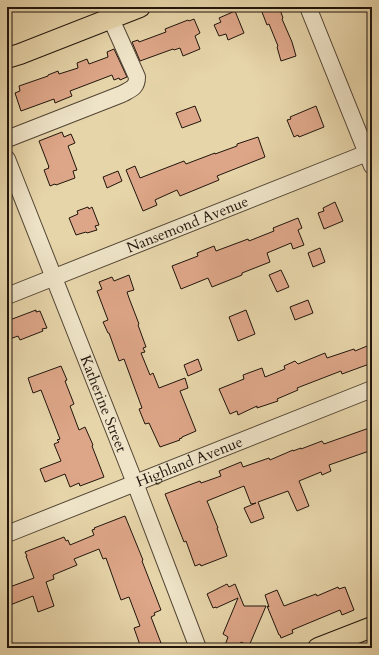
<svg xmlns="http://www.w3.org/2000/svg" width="379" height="655" viewBox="0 0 379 655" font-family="Cardo,serif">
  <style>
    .building { fill: #dda688; stroke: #20150c }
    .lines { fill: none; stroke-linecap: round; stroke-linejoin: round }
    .minor-casing { stroke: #524534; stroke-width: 18 }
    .major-casing { stroke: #20150c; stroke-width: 22 }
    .minor { stroke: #efe4c8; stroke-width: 16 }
    .major { stroke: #e7d5aa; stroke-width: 20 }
    .labels { text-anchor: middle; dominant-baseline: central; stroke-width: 3; stroke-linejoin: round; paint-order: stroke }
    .street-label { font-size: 15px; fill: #20150c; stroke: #efe4c8 }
  </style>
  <rect width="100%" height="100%" fill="#e7d5aa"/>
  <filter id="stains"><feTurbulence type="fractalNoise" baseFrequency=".005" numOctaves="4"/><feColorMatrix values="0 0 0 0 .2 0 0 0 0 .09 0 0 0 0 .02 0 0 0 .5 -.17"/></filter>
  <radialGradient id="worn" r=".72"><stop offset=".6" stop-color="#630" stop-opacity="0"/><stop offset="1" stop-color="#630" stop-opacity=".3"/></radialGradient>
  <g class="building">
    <path d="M260,7h19l4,11 -1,1 10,23 4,14 -15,5 -4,-14 1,-1 -9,-22 -2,1z"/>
    <path d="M235,11l9,22 -16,7 -2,-6 -7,2 -5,-11 7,-3 -2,-4z"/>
    <path d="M194,19l6,14 -5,3 5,13 -17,7 -3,-8 -6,2 -1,-1 -33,12 -8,-19 6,-2 1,2 27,-10 -1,-3 23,-9 1,1z"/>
    <path d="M114,49l13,28 -7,3 -1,-2 -5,2 -2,-5 -42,16 2,5 -10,4 -7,3 -1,-4 -33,12 -6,-18 5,-2 -1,-5 29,-10v-1l10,-4 1,3 19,-6 -1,-5 10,-4 2,5 19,-7 -1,-5z"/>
    <path d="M195,106l6,15 -19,7 -6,-15z"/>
    <path d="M316,106l8,21 -25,10 -1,-2 -4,2 -7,-17 4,-1 -1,-2z"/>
    <path d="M62,132l2,5 7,-3 4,9 -7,3 9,24 -4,1 2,7 -19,7 -1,-1 -5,2 -6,-16 5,-2 -1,-1h1l-10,-26z"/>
    <path d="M258,137l7,20 -48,19 2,4 -39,16 -3,-6 -20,9 -2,1 2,5 -14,6 -17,-41 9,-4 5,12 44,-17 2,3 29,-11v1l22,-8v-2z"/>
    <path d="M118,171l4,10 -15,7 -4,-11z"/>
    <path d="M335,202l8,19 -19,8 -6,-16 6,-2 -1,-3z"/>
    <path d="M88,207l1,2 3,-2 7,18 -4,1 2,4 -10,3 -1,-1 -10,3 -7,-17 9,-4 -1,-3z"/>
    <path d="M298,218l4,10 -4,2 6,15 -11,4 -2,-6 -24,10 3,9 -28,11v2l-30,12 -4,-9 -27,11 -9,-23 26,-10 -1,-3 17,-7 2,5 32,-12 1,2 25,-10 -1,-3z"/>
    <path d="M320,248l5,14 -12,5 -5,-14z"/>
    <path d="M281,270l8,17 -12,5 -8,-17z"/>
    <path d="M129,275l5,15 -7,2 2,6 10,26 -1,1 8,22 -3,1 2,4 -4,1 9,22 3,-2 6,15 26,-10 3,10 -8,3 16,40 -14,6v1l-3,1 1,1 -20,7 -11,-24 -4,1 -6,-15 3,-1 -18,-49 -5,2 -10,-28h-1l-5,-11 5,-2 -11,-29 5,-2 -3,-7 13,-5 2,4z"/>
    <path d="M308,300l5,13 -18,7 -5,-13z"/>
    <path d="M36,310v2l4,-1 7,17 -5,1 1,2 -23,9 -2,-4 -11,4v-19z"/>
    <path d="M246,310l9,24 -17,7 -9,-24z"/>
    <path d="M372,344v19l-30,11 -1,-3 -44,17 1,2 -21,9 1,2 -21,7v-2l-19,9 -1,-4 -7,3 -11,-25 25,-10 -1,-4 19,-7 3,9 20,-8 -1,-3 11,-5 3,3 27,-11 2,5 27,-9 1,2z"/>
    <path d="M198,359l4,11 -14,6 -4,-11z"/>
    <path d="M61,366l6,14 -2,1 9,23 -4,2 9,24 6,-3 8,18 -1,1 12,31 -24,9 -1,-3 -9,4 -5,-13 -20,8 -5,-13 21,-8 -7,-17 5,-2 -2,-2 3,-1 -19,-49 -8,3 -5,-15z"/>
    <path d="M372,427v23l-43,15 2,6 -9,4 -1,-3 -22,9 10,25 -12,5 -9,-20 -30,11 6,16 -13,5 -7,-15 12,-5 -5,1 -7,-18 -37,15 11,27h-1l10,28 -26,10 -1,-2 -5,2 -9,-25 -2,1 -19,-48 35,-13 1,2 20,-7 -2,-5 22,-9 2,5 26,-9 1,2 23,-10v1l8,-3v1l21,-8 2,3z"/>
    <path d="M125,516l18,44 -1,1 19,49 -7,3 1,2 -4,2 10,26 -14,5h-6l-7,-20 6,-2 -11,-29 -8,3 -15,-42 -3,1 -4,-10 -25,10 3,6 -24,10 1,4 -8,3 8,24 -16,6 -5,-16 -23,9 -3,-8v-9l27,-10 -8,-22h1l-2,-4 39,-15 2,4 2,-1 2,5 24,-10 -2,-5 3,-1 -1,-1z"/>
    <path d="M227,584l2,3 6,-3 9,22h22l-17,40 -8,-4 -2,6h-15l4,-11 -5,-3 15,-36 -22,10v-1l-3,1 -6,-14z"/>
    <path d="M338,587l1,2 6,-2 9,23 -12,5 -2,-5 -48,20 1,3 -12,5 -1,-3h-1l-12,-29 2,1 -4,-12 12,-5 7,16 32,-12 1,2z"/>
  </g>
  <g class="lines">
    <g class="minor-casing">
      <g id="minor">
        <path d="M308,7l64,159"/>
        <path d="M7,139l115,-45c9,-5 15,-6 15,-17l-26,-58"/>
        <path id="s1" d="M7,159l128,324 63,165"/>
        <path id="s2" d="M7,296l360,-143"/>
        <path id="s3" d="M7,534l365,-145"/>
      </g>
    </g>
    <g class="major-casing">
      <g id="major">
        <path d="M7,58l13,-4 120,-47"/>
        <path d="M318,648l54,-21"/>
      </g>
    </g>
    <use href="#minor" class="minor"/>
    <use href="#major" class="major"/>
  </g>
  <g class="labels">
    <g class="street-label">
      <text stroke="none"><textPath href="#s2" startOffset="194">Nansemond Avenue</textPath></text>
      <text stroke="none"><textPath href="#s1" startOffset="263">Katherine Street</textPath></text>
      <text stroke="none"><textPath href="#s3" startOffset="196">Highland Avenue</textPath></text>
    </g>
  </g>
  <rect width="379" height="655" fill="none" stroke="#e7d5aa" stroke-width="24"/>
  <rect x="8" y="8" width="363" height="639" fill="none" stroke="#20150c" stroke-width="2"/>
  <rect x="12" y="12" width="355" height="631" fill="none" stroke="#20150c"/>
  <rect width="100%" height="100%" filter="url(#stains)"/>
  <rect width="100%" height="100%" fill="url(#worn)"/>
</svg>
